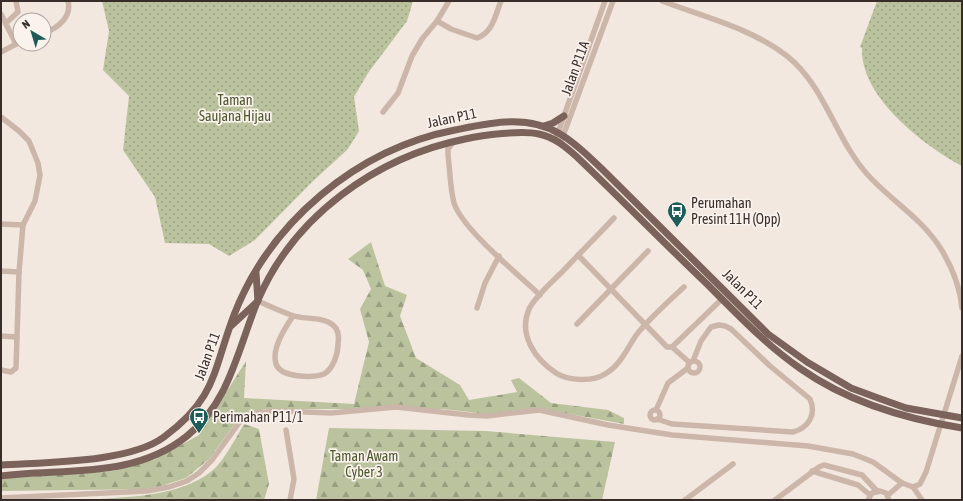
<svg xmlns="http://www.w3.org/2000/svg" width="963" height="501" viewBox="0 0 963 501" font-family="'Asap Condensed',sans-serif">
  <style>
    .forest { fill: url(#forest-firs) }
    .park { fill: url(#park-dots) }
    .lines { fill: none; stroke-linecap: round; stroke-linejoin: round }
    .minor { stroke: #ccb6aa; stroke-width: 5.5 }
    .major { stroke: #7b625b; stroke-width: 7 }
    .labels { text-anchor: middle; dominant-baseline: central; stroke-width: 3.5; stroke-linejoin: round; paint-order: stroke }
    .street-label { font-size: 14px; fill: #392d2a; stroke: #faf2ec }
    .park-label { font-size: 14px; fill: #4d582d; stroke: #faf2ec }
    .poi-label { font-size: 14px; fill: #392d2a; stroke: #faf2ec; text-anchor: start }
  </style>
  <defs>
    <pattern id="forest-firs" width="22" height="20" patternUnits="userSpaceOnUse"><rect width="22" height="20" fill="#bac39e"/><path d="M5 1l3.5 6h-7zM16 11l3.5 6h-7z" fill="#989f81"/></pattern>
    <pattern id="park-dots" width="8" height="8" patternUnits="userSpaceOnUse"><rect width="8" height="8" fill="#bac39e"/><path d="M2 2h.1M6 6h.1" fill="none" stroke="#989f81" stroke-width="1.8" stroke-linecap="round"/></pattern>
  </defs>
  <rect width="100%" height="100%" fill="#f3e8df"/>
  <g class="forest">
    <path d="M371,242l14,44 22,9 -7,21 16,42 44,27 9,15 48,-8 -6,-12 8,-2 32,25 57,7 16,8v6l-87,-16 -50,6 -44,-5h-178l-25,8 -31,42 -23,19 -34,11 -151,2v-11l9,-2 103,-7 41,-11 45,-25 47,-74 -2,37 110,6 15,-62 -9,-33 11,-20 -8,-19 -15,-11z"/>
    <path d="M244,424l15,5 10,55 -5,16h-177c42,-4 92,-2 126,-30 10,-8 24,-34 31,-46z"/>
    <path d="M329,428l157,3 129,11 -13,58h-286z"/>
  </g>
  <g class="park">
    <path d="M102,1h311l-6,20 -39,52 -14,24 5,34 -11,18 -36,33 -57,58 -26,16 -20,-12 -44,-1 -10,-46 -32,-47 6,-54 -26,-26 6,-39z"/>
    <path d="M877,1h85v165c-39,-21 -102,-69 -100,-118l-2,-1z"/>
  </g>
  <g class="lines">
    <g class="minor">
      <path d="M662,1c42,16 89,27 125,55 38,30 48,82 80,118 23,26 55,44 74,75 11,18 19,38 21,59"/>
      <path d="M1,14l15,30"/>
      <path d="M437,21l14,8 26,9c16,-6 18,-22 24,-37"/>
      <path d="M6,23l12,-11 -2,-11"/>
      <path d="M44,33c14,-5 28,-16 24,-32"/>
      <path d="M1,52l19,-10"/>
      <path d="M383,112l15,-19 14,-37 10,-17 15,-18 12,-20"/>
      <path d="M1,117l18,14 10,10 9,22 2,12 -5,26 -12,24 -4,47 -3,96 -5,4 -10,-2"/>
      <path d="M454,141l-6,8v6c2,15 2,33 6,48 9,27 64,71 86,92"/>
      <path d="M555,141l50,-140"/>
      <path d="M560,144l53,-143"/>
      <path d="M614,218c-17,18 -34,35 -51,53 -11,11 -27,24 -34,38 -11,26 6,50 27,64 12,8 37,9 49,1 16,-9 22,-26 32,-40 14,-17 31,-32 47,-47"/>
      <path d="M1,224l22,1"/>
      <path d="M578,255l89,92h5l18,16"/>
      <path d="M1,271l18,1"/>
      <path d="M258,301c11,5 22,10 33,14 13,5 31,1 42,10 6,5 6,13 5,19 0,10 -5,25 -14,30 -11,4 -43,4 -48,-10 -5,-15 9,-36 17,-48"/>
      <path d="M477,308l8,-25 14,-27"/>
      <path d="M577,324l71,-73"/>
      <path d="M1,336l16,1"/>
      <path d="M672,347l50,-48"/>
      <circle cx="694" cy="367" r="6"/>
      <path d="M656,410l12,-27 20,-15"/>
      <circle cx="655" cy="415" r="5"/>
      <path d="M657,419l15,5 121,8c15,-4 24,-17 17,-33l-40,-33 -39,-37 -6,-3 -6,-1 -8,2 -10,14 -8,20"/>
      <path d="M286,430l8,49 -4,21"/>
      <path d="M812,471l46,14 12,10"/>
      <path d="M913,487l7,-3 6,-12 36,-116"/>
      <path d="M888,495l14,-12"/>
      <path d="M1,498l146,-7 22,-4 18,-6 12,-8 13,-13 27,-37 5,-6 9,-4 26,-2 52,2 65,-6 72,8 19,1 52,-6 69,15 64,10 136,11 45,8 20,8 29,21 11,4 9,13"/>
      <path d="M685,500l48,-36"/>
      <path d="M775,500l44,-33 5,-2 38,10 15,16"/>
      <path d="M868,500l4,-7 8,-2 6,2 3,7"/>
    </g>
    <g class="major">
      <path d="M544,126l9,-3 11,-7"/>
      <path d="M231,326l27,-25 -2,-28"/>
      <path d="M1,465c44,-3 128,-2 163,-28 53,-39 49,-67 70,-122 36,-93 123,-166 221,-185 35,-7 72,-16 105,4 16,9 29,23 42,35l166,165 39,28 44,26 27,10 28,10 56,10"/>
      <path d="M1,476c63,-8 133,3 186,-40 43,-34 51,-88 71,-136 36,-84 118,-143 207,-161 18,-4 56,-9 74,-5 15,3 27,13 38,23 44,42 86,85 130,127 30,30 59,61 94,85 47,33 105,50 161,59"/>
    </g>
  </g>
  <defs>
    <g id="bus-pin" transform="scale(1)"><path d="M0 17L-7.5 6A9.5 9.5 0 1 1 7.5 6Z" fill="#1e5c5a" stroke="#faf2ec"/><path d="M-5-6H5V4H4V6H2V4H-2V6H-4V4H-5ZM-3.5-4V0h7V-4ZM-3.5 1.2v1.5H-2V1.2ZM2 1.2v1.5H3.5V1.2Z" fill="#fff"/></g>
  </defs>
  <g fill-rule="evenodd">
    <use href="#bus-pin" x="677" y="211"/>
    <use href="#bus-pin" x="199" y="417"/>
  </g>
  <g class="labels">
    <g class="street-label">
      <text transform="translate(575 68) rotate(-70)">Jalan P11A</text>
      <text transform="translate(452 118) rotate(-12)">Jalan P11</text>
      <text transform="translate(743 289) rotate(45)">Jalan P11</text>
      <text transform="translate(207 356) rotate(-70)">Jalan P11</text>
    </g>
    <g class="park-label">
      <text x="235" y="100">Taman<tspan x="235" dy="16">Saujana Hijau</tspan></text>
      <text x="364" y="456">Taman Awam<tspan x="364" dy="16">Cyber 3</tspan></text>
    </g>
    <g class="poi-label">
      <text x="691" y="203">Perumahan<tspan x="691" dy="16">Presint 11H (Opp)</tspan></text>
      <text x="213" y="417">Perimahan P11/1</text>
    </g>
  </g>
  <rect width="963" height="501" fill="none" stroke="#392d2a" stroke-width="4"/>
  <g transform="translate(32 32) rotate(322)"><circle r="19" fill="#faf2ec" stroke="#ada39e"/>
  <path d="M0-3L7 15L0 10L-7 15Z" fill="#1e5c5a"/>
  <text y="-6" font-size="11" font-weight="bold" text-anchor="middle" fill="#392d2a">N</text>
  </g>
</svg>
